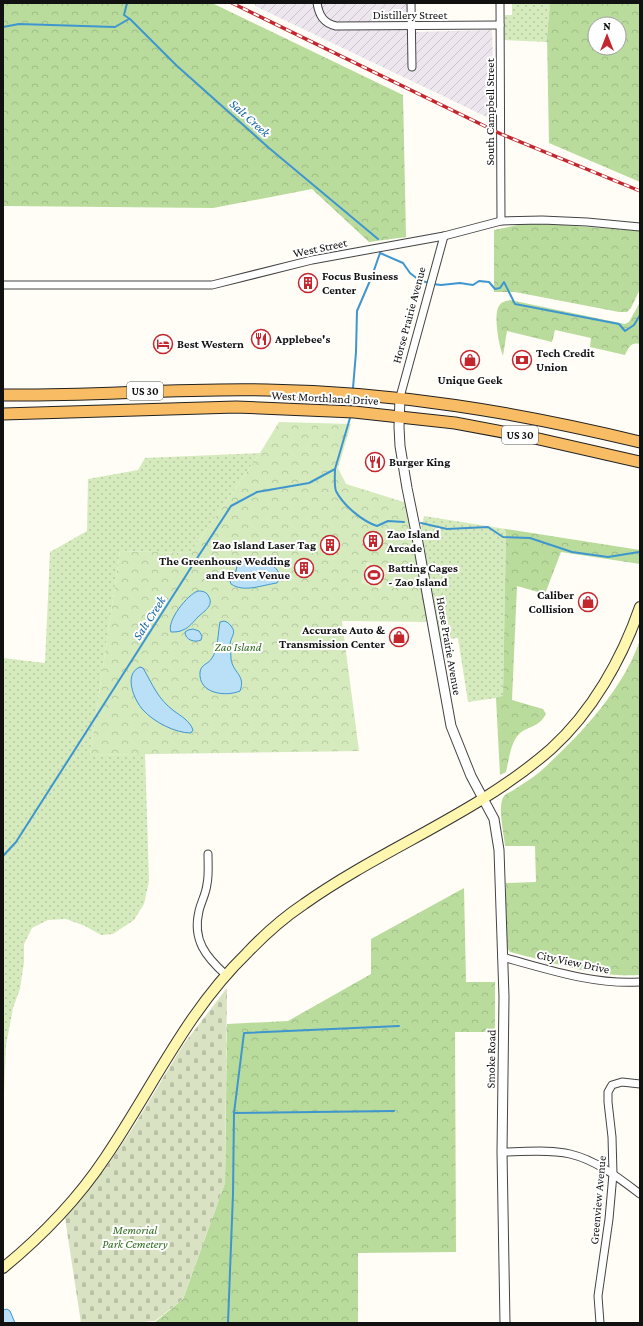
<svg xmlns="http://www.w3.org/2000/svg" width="643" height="1326" viewBox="0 0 643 1326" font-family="'Crimson Pro',serif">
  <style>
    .industrial { fill: url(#industrial-furrows) }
    .grass { fill: url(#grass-dots) }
    .forest { fill: url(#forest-crowns); fill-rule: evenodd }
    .cemetery { fill: url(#cemetery-stones) }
    .park { fill: url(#park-crowns) }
    .pitch { fill: #e6f2cf }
    .water { fill: #b9e0f7; stroke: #3f96cf }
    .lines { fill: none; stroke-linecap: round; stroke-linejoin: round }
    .stream { stroke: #3f96cf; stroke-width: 2 }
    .minor-casing { stroke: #444; stroke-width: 9 }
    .tertiary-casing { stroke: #444; stroke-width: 11 }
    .secondary-casing { stroke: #333; stroke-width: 12 }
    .trunk-casing { stroke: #222; stroke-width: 13 }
    .minor { stroke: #fff; stroke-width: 7 }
    .tertiary { stroke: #fff; stroke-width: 9 }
    .secondary { stroke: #fff6b0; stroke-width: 10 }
    .trunk { stroke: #f7bc64; stroke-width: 11 }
    .rail-casing { stroke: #c4262e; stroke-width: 3.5 }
    .rail { stroke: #fff; stroke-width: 2; stroke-dasharray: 6; stroke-linecap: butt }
    .labels { text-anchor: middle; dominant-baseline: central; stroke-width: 4; stroke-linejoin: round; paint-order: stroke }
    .shield { fill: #fff; stroke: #585858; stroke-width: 1 }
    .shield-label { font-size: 11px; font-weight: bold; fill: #111 }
    .street-label { font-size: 12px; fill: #111; stroke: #fff }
    .poi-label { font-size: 12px; font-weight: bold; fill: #111; stroke: #fff; text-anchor: start }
    .park-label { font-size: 12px; font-style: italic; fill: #2f6b1f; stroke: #fff }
    .water-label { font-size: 13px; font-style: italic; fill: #1768a6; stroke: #fff }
  </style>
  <defs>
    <pattern id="industrial-furrows" width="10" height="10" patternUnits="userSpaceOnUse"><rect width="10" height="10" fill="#eee6ef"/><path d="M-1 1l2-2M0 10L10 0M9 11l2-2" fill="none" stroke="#cbc4cc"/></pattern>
    <pattern id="grass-dots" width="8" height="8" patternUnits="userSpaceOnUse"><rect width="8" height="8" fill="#d5ebbd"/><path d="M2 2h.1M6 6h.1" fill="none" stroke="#b6c8a1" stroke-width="1.8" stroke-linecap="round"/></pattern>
    <pattern id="forest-crowns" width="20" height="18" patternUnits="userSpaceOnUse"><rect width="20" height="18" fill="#b9dc9c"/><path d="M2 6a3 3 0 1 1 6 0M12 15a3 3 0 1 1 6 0" fill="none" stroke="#9ebc85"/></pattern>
    <pattern id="cemetery-stones" width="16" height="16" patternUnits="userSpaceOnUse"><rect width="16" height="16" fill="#d9e3c4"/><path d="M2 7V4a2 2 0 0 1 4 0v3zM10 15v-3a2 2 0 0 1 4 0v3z" fill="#b9c2a7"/></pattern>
    <pattern id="park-crowns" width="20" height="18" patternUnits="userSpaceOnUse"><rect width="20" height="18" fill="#d5ebbd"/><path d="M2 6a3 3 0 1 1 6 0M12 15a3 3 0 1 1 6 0" fill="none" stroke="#b6c8a1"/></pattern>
  </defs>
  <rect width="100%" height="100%" fill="#fffdf5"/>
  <path class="industrial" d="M255,3h154l2,29 81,-2 3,91 -240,-115z"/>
  <g class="grass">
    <path d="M512,3h38l-3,33 1,6 -44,-2 1,-25h7z"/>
    <path d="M260,453l-70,100 -70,-2 -30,204 55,-1 4,127 -5,23 -10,16 -21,14 -12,1 -16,-9 -19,-7 -18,1 -16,8 -8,16v18l-4,27 -7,19 -7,37 -3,72v-459l42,5 5,-111 37,-21 1,-52 50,-9 7,-12z"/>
    <path d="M424,516l82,13 -3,168 -35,5 -10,-64 -17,2 -20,-111z"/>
  </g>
  <g class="forest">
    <path d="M3,3h209l191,92 3,142 -37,5 -57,-53 -99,19 -210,-2z"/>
    <path d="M550,3h89l1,179 -91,-39 -2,-107zM595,24h24v24h-24z"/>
    <path d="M523,224h26l91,7v58l-9,19 -4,4h-8l-104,-20h-21v-62z"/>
    <path d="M510,300l115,24 4,-2 11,-20v42c-9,-2 -11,3 -15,11l-35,-8 1,-9 -36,-8 -3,12 -45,-11 -4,25c-4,-9 -10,-42 -4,-50 2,-4 7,-5 11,-6z"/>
    <path d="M506,529l134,21v14l-79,-12 -16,42 -28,-8 -5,114 31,9 3,5c-8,15 -20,12 -28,21 -8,10 -9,25 -12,37l-6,3 -4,-77 7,-2z"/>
    <path d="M640,640v335c-44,3 -88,-13 -130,-23l-4,-6v-63l30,-1 -1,-36h-30c-1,-12 -8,-41 -1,-50 2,-2 6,-4 8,-5 10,-7 21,-13 30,-21 38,-35 81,-80 98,-130z"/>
    <path d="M464,888l2,94h29v50h-40l1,220 -98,1v70h-204l29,-24 42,-116 2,-159 61,-3 83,-47v-35z"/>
  </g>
  <path class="cemetery" d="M227,988l-2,195 -42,116 -28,22 -24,2h-50l-16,-105 45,-56 24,-36 49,-81z"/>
  <path class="park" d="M279,422l72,2 -13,44 8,16 61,19 21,118 -2,1 -84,-1 17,130 -269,4 30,-204 70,2 70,-100z"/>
  <path class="pitch" d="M367,562l20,6 -6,21 -20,-6z"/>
  <g class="water">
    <path d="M253,558l10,6c10,-2 21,9 14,19 -15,2 -33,10 -46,1l-2,-6 7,-7 1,-5 4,-2 3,-4 3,1 1,-2z"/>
    <path d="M198,591c5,0 9,1 11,6 5,9 -6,15 -11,20 -5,5 -8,10 -15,13 -4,2 -8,2 -12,2 -5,-11 17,-38 27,-41z"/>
    <path d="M224,621c3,1 5,2 7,5 6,7 0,10 -1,18 0,4 1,10 1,15 2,14 15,16 9,32 -14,6 -42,3 -40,-19 1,-8 9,-8 12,-14 6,-8 6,-26 8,-36z"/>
    <path d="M193,629l6,2 3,5 -1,4c-6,3 -16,0 -16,-8l3,-2z"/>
    <path d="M140,667l3,1c10,17 14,30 31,43 7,5 16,10 19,19l-2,3c-16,0 -37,-11 -48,-23 -9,-10 -20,-36 -3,-43z"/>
    <path d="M7,1309l3,2 5,12h-12v-13z"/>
  </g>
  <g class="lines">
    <g class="stream">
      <path d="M127,3l-3,12 6,4 46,46 93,83 109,91"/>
      <path d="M3,27l16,-3 96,3 14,-8"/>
      <path d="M380,253l23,10 7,10 9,7 10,3"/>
      <path d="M433,284l8,1 19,-2 13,2 6,-4 10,1 6,7 5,-1 4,-6 11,22 104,20 6,7 9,-6 6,-10"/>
      <path d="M353,388l3,-36 1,-41 15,-35 8,-23"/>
      <path d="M351,406l1,-6"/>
      <path d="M335,469c0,6 -1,17 1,22 7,14 26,30 41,35l11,-5 16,1"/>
      <path d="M421,523l26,6 41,-2 15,10 27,1 42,14 36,5 31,-5"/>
      <path d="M3,856l13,-14 176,-276 39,-60 26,-14 52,-9 26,-14 15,-51"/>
      <path d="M234,1113l160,-2"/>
      <path d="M228,1323l5,-129 1,-81 10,-80 155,-7"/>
    </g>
    <g class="minor-casing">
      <g id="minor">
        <path d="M317,3c2,12 6,20 19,23l164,-1"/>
        <path d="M411,3l1,64"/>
        <path d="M500,3l1,218"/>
        <path d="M3,285h209l100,-25 132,-24 57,-15 41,-1 45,2 53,5"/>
        <path d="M400,397l44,-161"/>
        <path d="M208,854c0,10 1,21 -1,30 -1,10 -6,18 -8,27 -7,29 7,46 27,64"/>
        <path d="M502,957c45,12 91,28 138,25"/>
        <path d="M502,1152c22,0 48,-3 68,2 26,6 49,24 70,40"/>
        <path d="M600,1323l-2,-27 11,-77 4,-45 -1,-37 -4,-35v-10l4,-7 10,-3 18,2"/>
      </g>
    </g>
    <g class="tertiary-casing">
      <path id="tertiary" d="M400,397l-1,30 1,19 7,42 9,44 35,194 20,50 23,43 5,31 5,147 -2,155 3,171"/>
    </g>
    <g class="secondary-casing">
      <path id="secondary" d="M3,1268c39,-32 74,-68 102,-110 47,-69 81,-146 142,-205 17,-18 36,-35 57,-49 79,-56 173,-90 247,-155 41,-37 71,-90 89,-142"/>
    </g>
    <g class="trunk-casing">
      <g id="trunk">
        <path d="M3,395c88,1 176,-7 264,-5 128,2 249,22 373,52"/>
        <path d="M3,414l233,-7 118,5 101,11 75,14 110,25"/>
      </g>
    </g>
    <use href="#minor" class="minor"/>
    <use href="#tertiary" class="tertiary"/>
    <use href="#secondary" class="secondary"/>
    <use href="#trunk" class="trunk"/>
    <g class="rail-casing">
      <path id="rail" d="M232,3l269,131 139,57"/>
    </g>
    <use href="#rail" class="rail"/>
  </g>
  <defs>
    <g id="building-ring" transform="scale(1)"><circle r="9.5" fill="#fff" stroke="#c4262e" stroke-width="1.5"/><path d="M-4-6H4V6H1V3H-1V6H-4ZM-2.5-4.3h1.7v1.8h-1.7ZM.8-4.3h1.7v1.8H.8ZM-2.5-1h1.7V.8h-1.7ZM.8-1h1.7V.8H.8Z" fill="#c4262e"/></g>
    <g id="restaurant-ring" transform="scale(1)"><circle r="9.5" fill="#fff" stroke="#c4262e" stroke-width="1.5"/><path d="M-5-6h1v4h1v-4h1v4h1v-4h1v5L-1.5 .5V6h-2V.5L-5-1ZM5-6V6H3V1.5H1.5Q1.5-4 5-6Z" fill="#c4262e"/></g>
    <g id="hotel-ring" transform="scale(1)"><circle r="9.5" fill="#fff" stroke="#c4262e" stroke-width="1.5"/><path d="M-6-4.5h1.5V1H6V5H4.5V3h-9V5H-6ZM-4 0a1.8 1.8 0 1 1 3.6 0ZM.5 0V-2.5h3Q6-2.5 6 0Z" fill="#c4262e"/></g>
    <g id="shop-ring" transform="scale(1)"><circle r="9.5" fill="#fff" stroke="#c4262e" stroke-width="1.5"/><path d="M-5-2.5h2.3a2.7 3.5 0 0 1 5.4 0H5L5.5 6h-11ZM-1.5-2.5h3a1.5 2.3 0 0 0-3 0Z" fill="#c4262e"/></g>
    <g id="bank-ring" transform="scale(1)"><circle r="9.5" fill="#fff" stroke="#c4262e" stroke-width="1.5"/><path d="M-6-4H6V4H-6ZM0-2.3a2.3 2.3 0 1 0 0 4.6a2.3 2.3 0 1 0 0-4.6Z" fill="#c4262e"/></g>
    <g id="stadium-ring" transform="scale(1)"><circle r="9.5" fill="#fff" stroke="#c4262e" stroke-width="1.5"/><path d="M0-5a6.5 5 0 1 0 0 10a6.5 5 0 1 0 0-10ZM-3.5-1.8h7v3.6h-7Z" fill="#c4262e"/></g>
  </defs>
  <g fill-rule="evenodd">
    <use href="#building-ring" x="308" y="283"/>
    <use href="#restaurant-ring" x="261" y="339"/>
    <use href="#hotel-ring" x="163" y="344"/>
    <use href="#shop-ring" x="470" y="360"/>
    <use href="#bank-ring" x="522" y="360"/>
    <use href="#restaurant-ring" x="375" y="462"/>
    <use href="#building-ring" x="373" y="541"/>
    <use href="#building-ring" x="330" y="545"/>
    <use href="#building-ring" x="304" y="568"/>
    <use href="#stadium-ring" x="374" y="575"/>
    <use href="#shop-ring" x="588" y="602"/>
    <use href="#shop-ring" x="399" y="637"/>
  </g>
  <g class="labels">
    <g class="shield">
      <rect x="127" y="382" width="36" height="18" rx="3"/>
      <rect x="502" y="426" width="36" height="18" rx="3"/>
    </g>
    <g class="shield-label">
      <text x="145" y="391">US 30</text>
      <text x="520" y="435">US 30</text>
    </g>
    <g class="street-label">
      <text x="410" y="15">Distillery Street</text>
      <text transform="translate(490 112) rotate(-90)">South Campbell Street</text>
      <text transform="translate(320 248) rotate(-12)">West Street</text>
      <text transform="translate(409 315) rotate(-75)">Horse Prairie Avenue</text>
      <text transform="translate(325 398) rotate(3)">West Morthland Drive</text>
      <text transform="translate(449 646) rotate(80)">Horse Prairie Avenue</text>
      <text transform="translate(573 962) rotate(12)">City View Drive</text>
      <text transform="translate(491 1059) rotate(-89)">Smoke Road</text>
      <text transform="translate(598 1200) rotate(-85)">Greenview Avenue</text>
    </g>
    <g class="poi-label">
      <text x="322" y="276">Focus Business<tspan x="322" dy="14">Center</tspan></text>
      <text x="275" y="339">Applebee's</text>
      <text x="177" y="344">Best Western</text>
      <text x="536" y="353">Tech Credit<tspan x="536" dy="14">Union</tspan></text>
      <text x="470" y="380" text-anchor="middle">Unique Geek</text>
      <text x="389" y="462">Burger King</text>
      <text x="387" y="534">Zao Island<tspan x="387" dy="14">Arcade</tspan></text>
      <text x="316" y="545" text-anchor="end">Zao Island Laser Tag</text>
      <text x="290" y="561" text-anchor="end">The Greenhouse Wedding<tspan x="290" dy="14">and Event Venue</tspan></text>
      <text x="388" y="568">Batting Cages<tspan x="388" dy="14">- Zao Island</tspan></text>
      <text x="574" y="595" text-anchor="end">Caliber<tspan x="574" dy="14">Collision</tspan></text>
      <text x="385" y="630" text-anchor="end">Accurate Auto &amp;<tspan x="385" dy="14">Transmission Center</tspan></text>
    </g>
    <g class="park-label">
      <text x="238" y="647">Zao Island</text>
      <text x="135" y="1230">Memorial<tspan x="135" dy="14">Park Cemetery</tspan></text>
    </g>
    <g class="water-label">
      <text transform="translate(250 118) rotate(42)">Salt Creek</text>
      <text transform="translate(149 618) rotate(-57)">Salt Creek</text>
    </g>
  </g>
  <rect width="643" height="1326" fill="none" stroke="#111111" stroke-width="8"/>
  <g transform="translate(607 36)"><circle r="19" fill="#ffffff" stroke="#a0a0a0"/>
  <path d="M0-3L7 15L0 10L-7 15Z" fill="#c4262e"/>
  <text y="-6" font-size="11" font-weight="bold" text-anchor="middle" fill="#111111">N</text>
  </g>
</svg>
